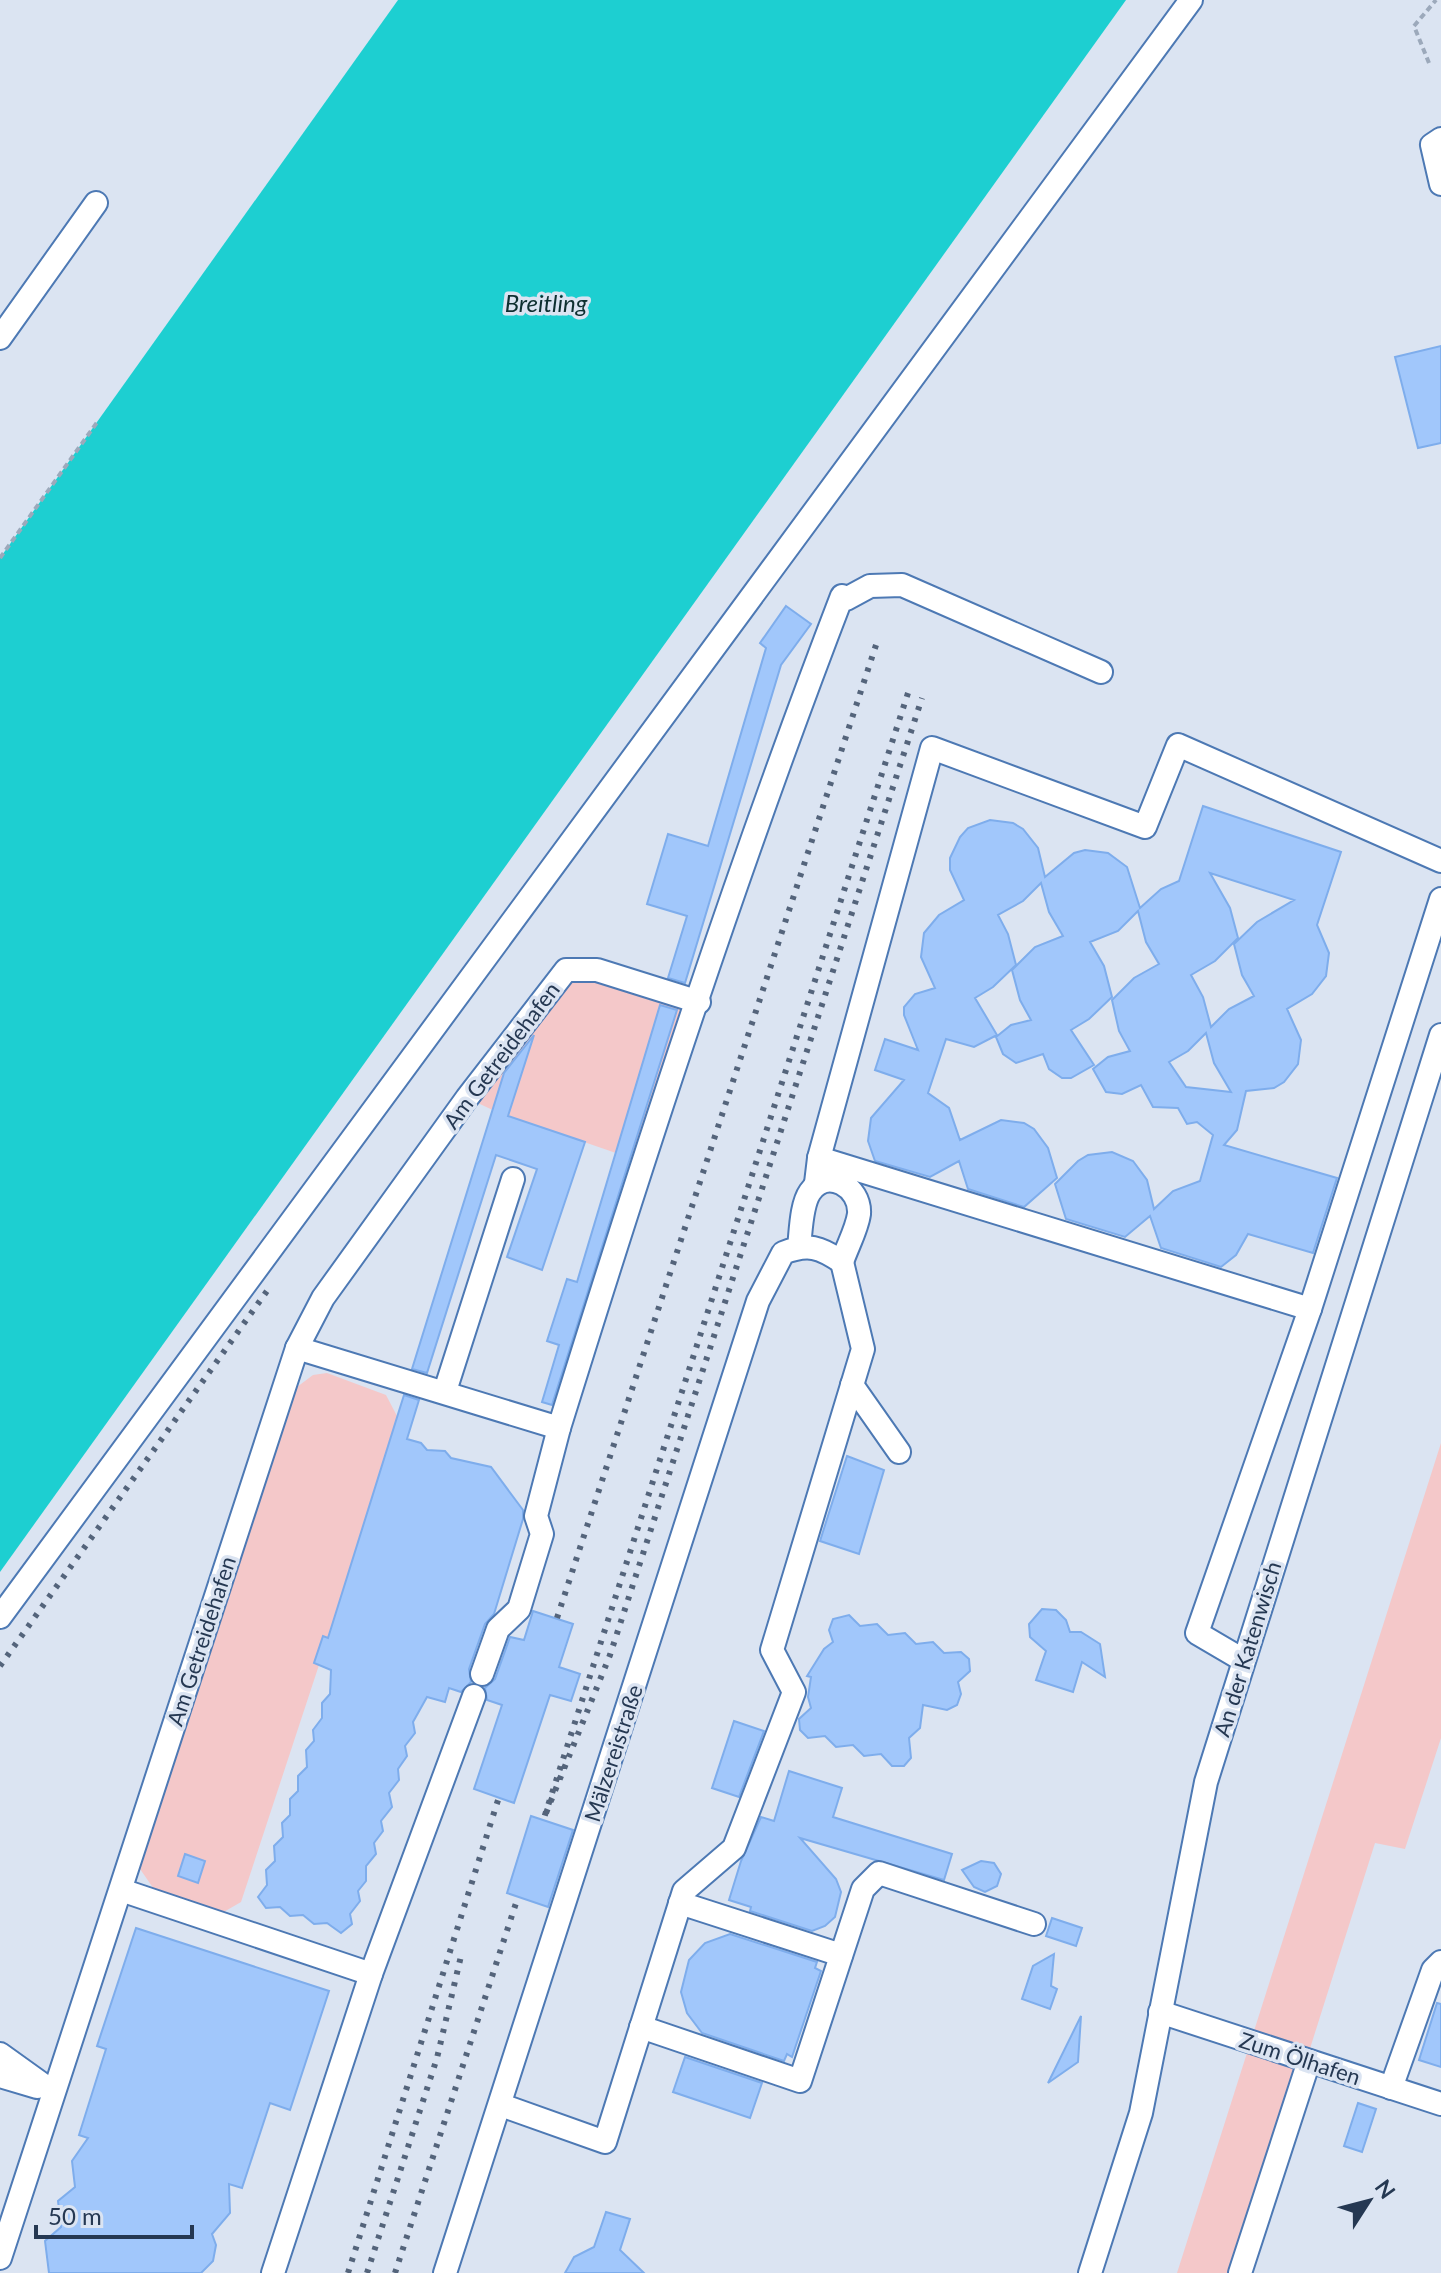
<svg xmlns="http://www.w3.org/2000/svg" width="1441" height="2273" viewBox="0 0 1441 2273" font-family="Lato,sans-serif">
  <style>
    .green { fill: #f4c8c9 }
    .water { fill: #1dcfd1 }
    .building { fill: #a1c7fb; stroke: #7eadec; stroke-width: 2; fill-rule: evenodd }
    .lines { fill: none; stroke-linecap: round; stroke-linejoin: round }
    .minor-casing { stroke: #4d79b4; stroke-width: 26 }
    .path { stroke: #9ca9bb; stroke-width: 4; stroke-dasharray: 6 4; stroke-linecap: butt }
    .minor { stroke: #fff; stroke-width: 22 }
    .rail { stroke: #54647b; stroke-width: 6; stroke-dasharray: 4 8; stroke-linecap: butt }
    .labels { text-anchor: middle; dominant-baseline: central; stroke-width: 7; stroke-linejoin: round; paint-order: stroke }
    .street-label { font-size: 22px; fill: #253852; stroke: #dbe4f2 }
    .water-label { font-size: 24px; font-style: italic; fill: #0e2f30; stroke: #dbe4f2 }
  </style>
  <rect width="100%" height="100%" fill="#dbe4f2"/>
  <g class="green">
    <path d="M566,970l133,32 -57,160 -145,-50 -30,-14z"/>
    <path d="M327,1373l59,22 11,21 -1,13 -68,209 -5,-2 -9,27 5,2 -78,237 -19,11 -66,-21 -16,-23 1,-13 152,-466 20,-15z"/>
    <path d="M1441,1443v295l-36,111 -30,-6 -136,430h-62z"/>
  </g>
  <path class="water" d="M398,0h728l-1126,1572v-1014z"/>
  <g class="building">
    <path d="M1441,346v97l-23,5 -23,-91z"/>
    <path d="M786,606l25,18 -30,41 -96,318 -17,-5 19,-62 -40,-12 21,-70 40,12 58,-198 -6,-5z"/>
    <path d="M1203,806l138,46 -24,73 12,28 -3,23 -14,18 -25,15 14,31 -3,24 -14,18 -10,6 -28,3 -9,39 -13,15 113,33 -24,75 -65,-19 -12,21 -15,12 -60,-19 -11,-32 -25,21 -59,-18 -11,-35 23,-23 10,-6 24,-3 21,9 14,19 7,29 19,-18 27,-10 13,-46 -16,-13 -10,2 -9,-16 -25,-1 -12,-22 -19,9 -16,-2 -13,-23 15,-12 22,-6 -11,-20 -7,-31 22,-22 25,-14 -13,-22 -8,-31 -20,20 -28,11 14,24 8,31 -23,22 -18,11 23,35 -23,13h-9l-13,-9 -6,-15 -27,9 -13,-9 -7,-17 15,-12 20,-5 -11,-20 -8,-30 23,-23 28,-11 -14,-24 -8,-29 -18,18 -25,14 10,19 8,31 -23,22 -18,11 22,37 -23,12 -28,-8 -18,54 21,15 11,32 41,-20 23,3 10,6 14,19 9,30 -33,29 -56,-18 -9,-28 -29,16 -55,-16 -7,-20 3,-23 33,-38 -29,-10 10,-31 33,11 -14,-35v-8l11,-13 20,-6 -14,-31 3,-24 15,-18 25,-15 -14,-30v-12l10,-21 8,-9 22,-8 23,3 10,6 15,19 7,29 29,-24 11,-3 23,3 19,14 13,41 21,-19 18,-8zM1210,873l84,27 -37,22 -23,22 8,31 12,21 -25,13 -18,18 -8,-30 -12,-22 24,-14 23,-23 -8,-30zM1206,1033l8,30 17,29 -45,-5 -17,-25 19,-11z"/>
    <path d="M660,1005l17,5 -125,395 -10,-3 17,-57 -12,-4 20,-62 10,3z"/>
    <path d="M534,1035l-26,81 77,26 -43,128 -35,-13 30,-88 -41,-14 -69,218 -15,-4 92,-296z"/>
    <path d="M404,1395l15,5 -12,39 14,4 6,7 18,1 6,7 40,9 32,43v9l-29,95 -9,10 -16,45 2,13 -10,10 -12,-4 -4,14 -18,-5 -14,25 2,11 -10,13 2,10 -9,13 1,11 -10,13 3,14 -11,14 2,10 -9,12 2,11 -10,12v15l-8,10 2,10 -10,13 2,10 -11,9 -14,-10 -13,1 -11,-9 -13,1 -10,-9 -14,1 -8,-11 9,-12 -1,-15 9,-9 -1,-15 9,-9 -1,-14 8,-8v-16l8,-8v-15l9,-9 -1,-17 8,-9 -1,-11 9,-12v-15l8,-9 1,-24 -17,-7 9,-27 5,2z"/>
    <path d="M847,1456l37,14 -25,84 -39,-13z"/>
    <path d="M1042,1609l14,1 10,10 4,12h11l19,12 5,33 -23,-15 -9,30 -37,-12 10,-29 -16,-14 -1,-13z"/>
    <path d="M533,1611l40,13 -14,43 21,7 -9,27 -21,-6 -36,108 -40,-14 28,-84 -15,-5 -2,-12 10,-9 15,-42 14,3z"/>
    <path d="M849,1615l11,11 17,-2 11,11 17,-2 11,11 17,-2 11,11 17,-1 8,7 1,12 -12,11 3,12 -4,11 -10,5 -24,-5 -3,23 -11,10 2,20 -7,8h-12l-11,-12 -17,2 -11,-11 -17,2 -11,-11 -17,2 -8,-8 -1,-11 12,-11 -3,-11 3,-20 -4,-1 17,-27 9,-7 -4,-12 4,-11z"/>
    <path d="M734,1721l30,10 -25,66 -27,-9z"/>
    <path d="M789,1771l53,17 -9,29 119,37 -8,26 -144,-42 36,41 5,13 -6,25 -10,9 -13,5 -62,-20 1,-4 -22,-7 12,-39 20,-44 13,4z"/>
    <path d="M531,1816l42,14 -25,77 -41,-14z"/>
    <path d="M185,1854l20,7 -7,22 -20,-7z"/>
    <path d="M981,1861l13,2 7,11 -4,12 -12,6 -11,-5 -12,-17z"/>
    <path d="M1052,1918l30,10 -6,18 -30,-10z"/>
    <path d="M136,1928l193,63 -39,119 -20,-7 -28,85 -13,-4 1,29 -18,21 4,11 -3,16 -12,12h-152l-4,-32 16,-14 -3,-26 17,-14 -3,-26 16,-23 -9,-3 27,-86 -9,-3z"/>
    <path d="M730,1934l87,28 -2,6 6,3 -29,86 -5,-3 -3,7 -82,-28 -15,-20 -6,-21 8,-32 16,-17z"/>
    <path d="M1054,1954l-3,32 6,3 -7,20 -28,-10 11,-33z"/>
    <path d="M1437,2003l4,1v63l-22,-7z"/>
    <path d="M1081,2016l-3,46 -30,21z"/>
    <path d="M685,2057l77,26 -12,35 -77,-26z"/>
    <path d="M1358,2103l18,6 -14,43 -18,-6z"/>
    <path d="M606,2212l24,7 -10,31 24,23h-79l9,-16 20,-10z"/>
  </g>
  <g class="lines">
    <g class="minor-casing">
      <g id="minor">
        <path d="M1441,139l-9,6 9,39"/>
        <path d="M0,338l96,-135"/>
        <path d="M819,1158l491,151"/>
        <path d="M816,1183l3,-25 113,-410 213,79 33,-82 263,116"/>
        <path d="M297,1348l262,80c87,-280 178,-559 283,-832l4,3 24,-13 32,-1 199,87"/>
        <path d="M852,1385l47,67"/>
        <path d="M445,1391l68,-212"/>
        <path d="M0,1617l1191,-1617"/>
        <path d="M1243,1660l-46,-27 113,-324 131,-410"/>
        <path d="M482,1674l16,-45 21,-20 23,-75 -6,-18 23,-88"/>
        <path d="M121,1890l250,84"/>
        <path d="M680,1903l161,52"/>
        <path d="M1160,2012l281,92"/>
        <path d="M641,2027l159,54 63,-192 16,-16 155,51"/>
        <path d="M0,2054l53,38"/>
        <path d="M0,2076l37,11"/>
        <path d="M1391,2088l42,-118 8,-8"/>
        <path d="M501,2105l104,37 79,-251 50,-43 60,-156 -22,-42 91,-301 -21,-87"/>
        <path d="M0,2258l297,-910 26,-50 144,-200 99,-128h31l102,32"/>
        <path d="M273,2273l98,-299 103,-278"/>
        <path d="M445,2273l313,-972 25,-48c25,-10 37,-6 59,9 5,-15 15,-33 17,-48 2,-27 -32,-47 -49,-22 -9,13 -9,39 -11,55"/>
        <path d="M1090,2273l51,-160 65,-331 235,-747"/>
        <path d="M1240,2273l69,-212"/>
      </g>
    </g>
    <g class="path">
      <path d="M1429,63l-15,-37 22,-26"/>
      <path d="M0,558l98,-137"/>
    </g>
    <use href="#minor" class="minor"/>
    <g class="rail">
      <path d="M908,693l-364,1125 66,-163 312,-957"/>
      <path d="M557,1618l320,-976"/>
      <path d="M0,1666l267,-375"/>
      <path d="M348,2273l151,-476"/>
      <path d="M367,2273l70,-215 24,-102"/>
      <path d="M395,2273l123,-376"/>
    </g>
  </g>
  <g class="labels">
    <g class="street-label">
      <text transform="translate(501 1055) rotate(-53)">Am Getreidehafen</text>
      <text transform="translate(201 1641) rotate(-72)">Am Getreidehafen</text>
      <text transform="translate(1247 1649) rotate(-73)">An der Katenwisch</text>
      <text transform="translate(613 1753) rotate(-72)">Mälzereistraße</text>
      <text transform="translate(1300 2058) rotate(18)">Zum Ölhafen</text>
    </g>
    <g class="water-label">
      <text x="546" y="302">Breitling</text>
    </g>
  </g>
  <g transform="translate(1369 2201) rotate(54)" stroke="#dbe4f2" stroke-width="6" paint-order="stroke">
  <path d="M0-6L14 30L0 20L-14 30Z" fill="#253852"/>
  <text y="-12" font-size="22" font-weight="bold" text-anchor="middle" fill="#253852">N</text>
  </g>
  <path d="M36 2225v12h156v-12" fill="none" stroke="#253852" stroke-width="4"/>
  <text x="48" y="2225" font-size="24" fill="#253852" stroke="#dbe4f2" stroke-width="6" paint-order="stroke">50 m</text>
</svg>
